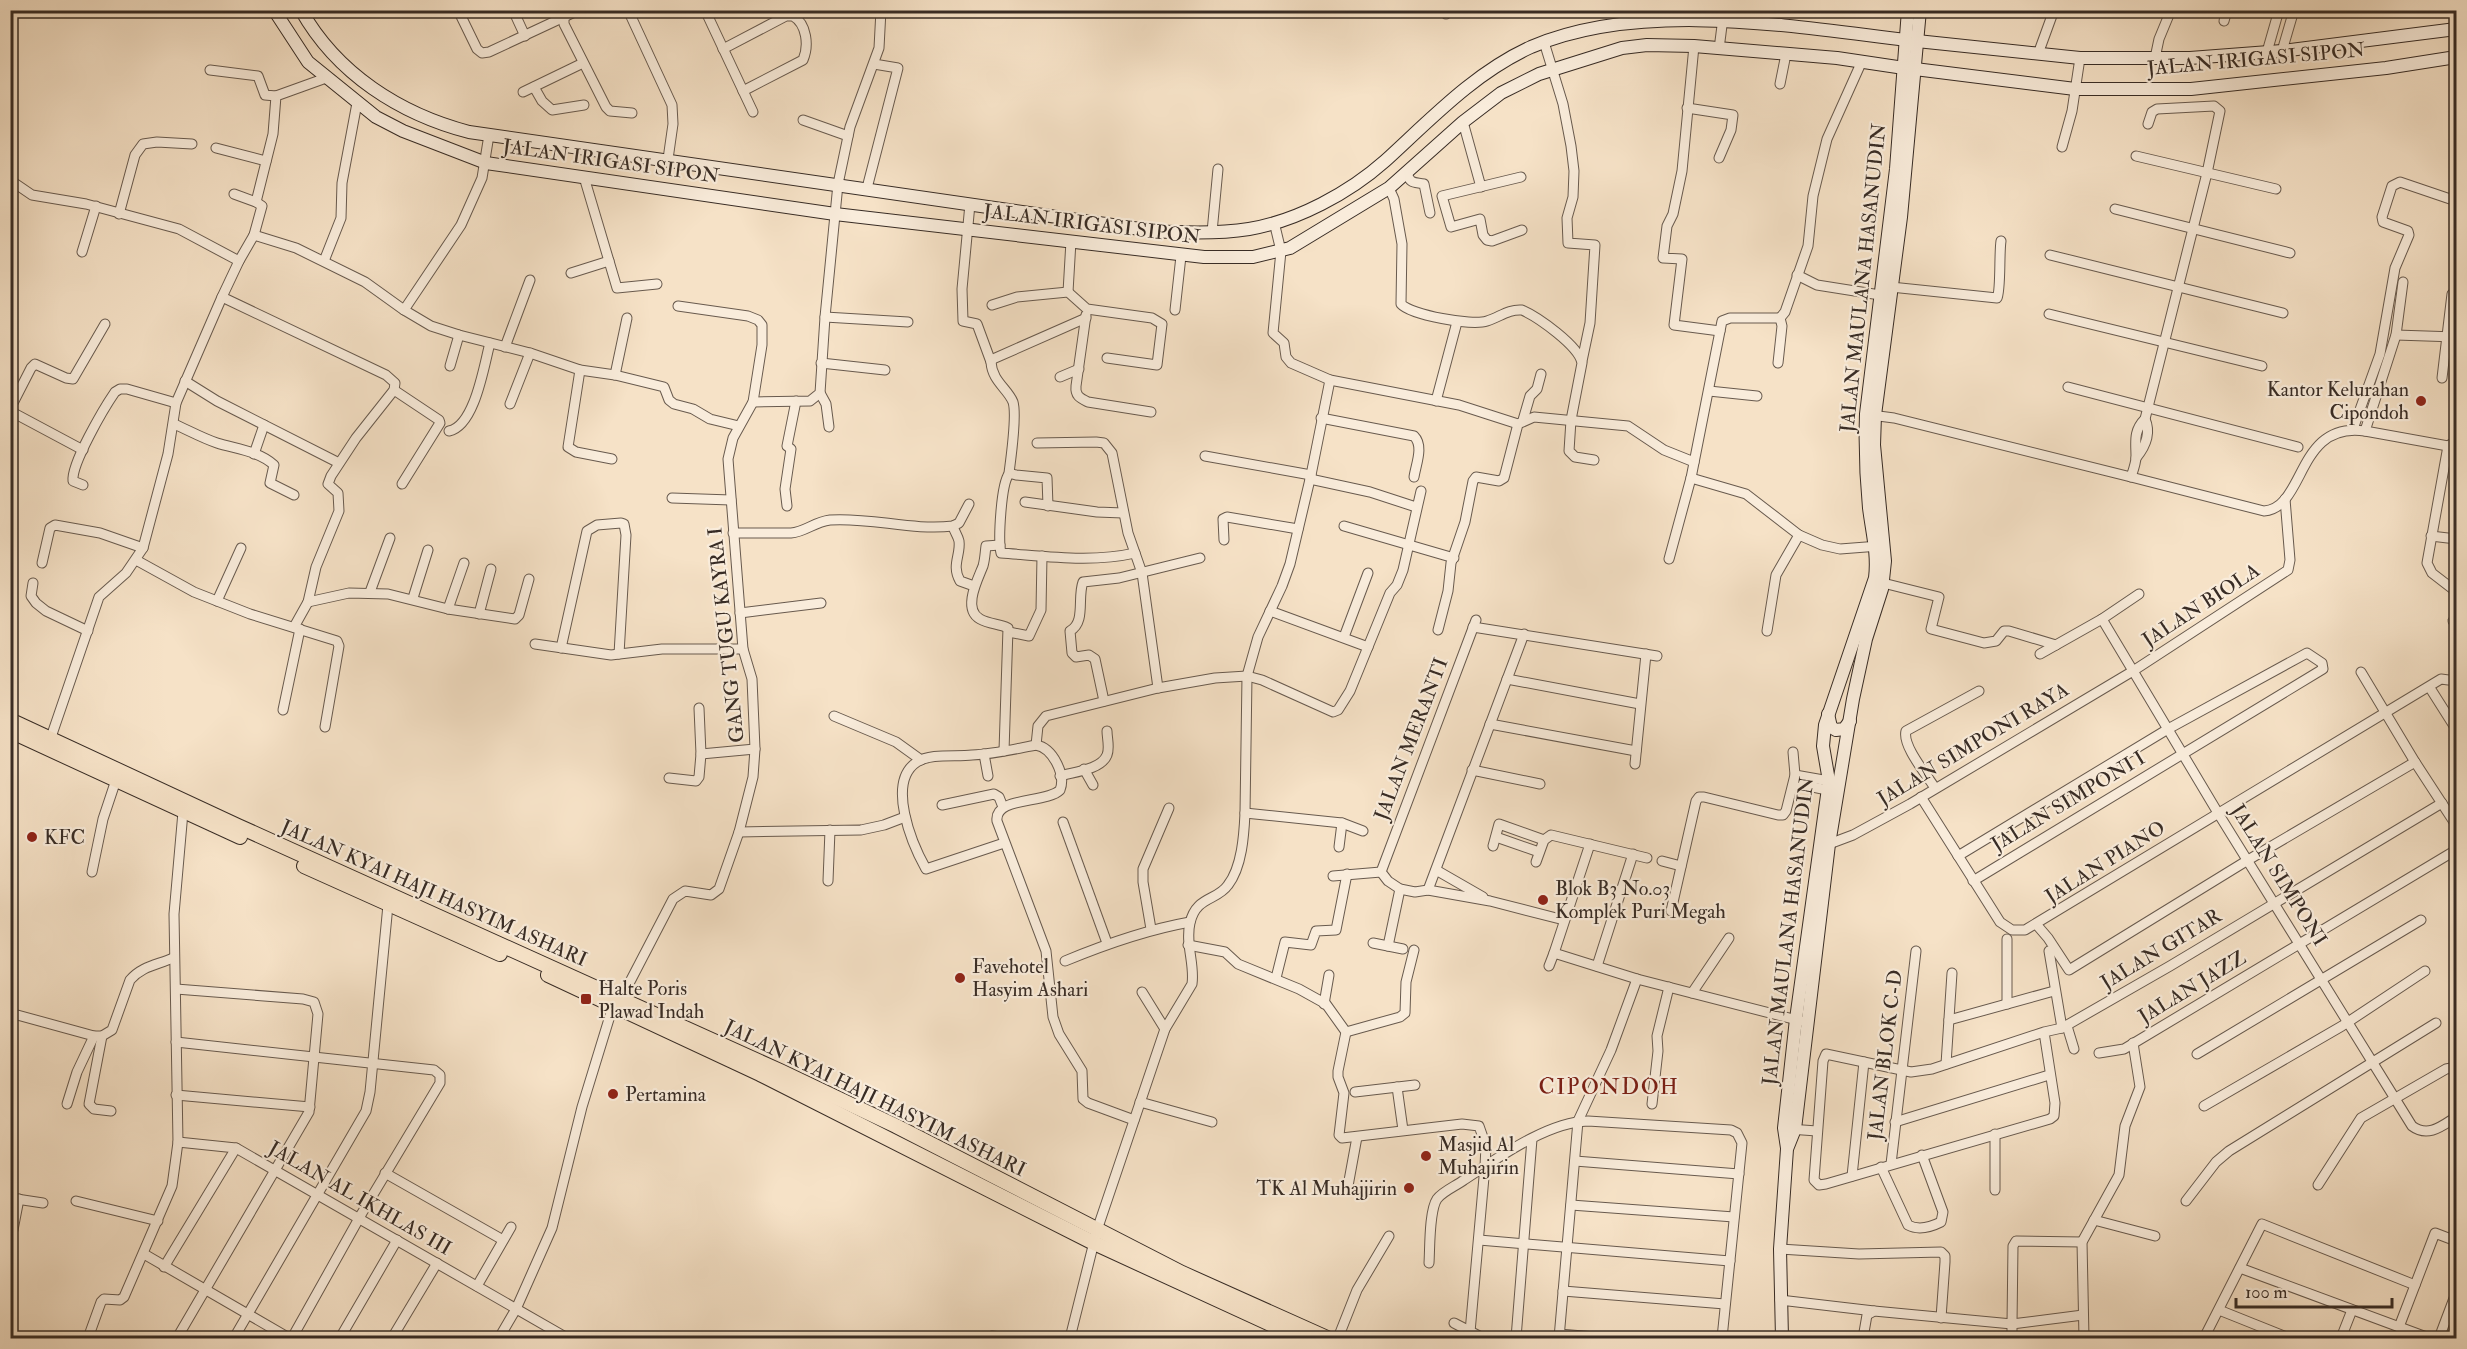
<svg xmlns="http://www.w3.org/2000/svg" width="2467" height="1349" viewBox="0 0 2467 1349" font-family="'IM FELL Double Pica',serif">
  <style>
    .lines { fill: none; stroke-linecap: round; stroke-linejoin: round }
    .street-casing { stroke: #685a4e; stroke-width: 11 }
    .secondary-casing { stroke: #382c25; stroke-width: 14 }
    .primary-casing { stroke: #382c25; stroke-width: 16 }
    .street { stroke: #f9ecdb; stroke-width: 9 }
    .secondary { stroke: #f9ecdb; stroke-width: 12 }
    .primary { stroke: #f6e2c7; stroke-width: 14 }
    .poi-dot { fill: #8f2418; stroke: #f9ecdb; stroke-width: 2 }
    .labels { text-anchor: middle; dominant-baseline: central; stroke-width: 4.5; stroke-linejoin: round; paint-order: stroke }
    .street-label { font-size: 20px; fill: #382c25; stroke: #f9ecdb }
    .poi-label { font-size: 20px; fill: #382c25; stroke: #f9ecdb; text-anchor: start }
    .quarter-label { font-size: 22px; letter-spacing: 1.5px; fill: #7a1f14; stroke: #f9ecdb }
  </style>
  <rect width="100%" height="100%" fill="#f6e2c7"/>
  <filter id="stains"><feTurbulence type="fractalNoise" baseFrequency=".00333" numOctaves="4"/><feColorMatrix values="0 0 0 0 .2 0 0 0 0 .09 0 0 0 0 .02 0 0 0 .5 -.17"/></filter>
  <radialGradient id="worn" r=".72"><stop offset=".6" stop-color="#630" stop-opacity="0"/><stop offset="1" stop-color="#630" stop-opacity=".3"/></radialGradient>
  <g class="lines">
    <g class="street-casing">
      <g id="street">
        <path d="M458,10l19,39 5,4 7,-1 90,-42"/>
        <path d="M513,10l12,26"/>
        <path d="M564,10v14l42,83 4,4 22,2"/>
        <path d="M628,10l44,95 1,19 -5,35"/>
        <path d="M705,10l48,102"/>
        <path d="M1446,10v4"/>
        <path d="M2224,21l3,-11"/>
        <path d="M1544,42l19,62 8,42 3,25 -1,26 -6,21 1,25 27,2 -5,78 -8,38"/>
        <path d="M1694,46l-12,125 -9,43 -6,12 -4,32 19,1 -8,66 46,6"/>
        <path d="M723,49l63,-33h7c14,8 16,30 10,44l-60,31"/>
        <path d="M1719,49l5,-39"/>
        <path d="M2282,51l12,-41"/>
        <path d="M2267,52l12,-42"/>
        <path d="M2038,54l16,-44"/>
        <path d="M2155,58l4,-19 12,-29"/>
        <path d="M210,70l48,6 7,19 11,1"/>
        <path d="M1780,84l6,-30"/>
        <path d="M534,87l8,14 10,9 32,-5"/>
        <path d="M523,92l60,-29"/>
        <path d="M1687,108l46,7 -2,15 -12,28"/>
        <path d="M803,120l45,16"/>
        <path d="M1463,122l18,65"/>
        <path d="M2148,124l4,-12 5,-3 57,-3 6,5 -13,62 -62,246c-12,12 -9,23 -9,38 0,6 -3,14 -5,20l133,34c42,-3 32,-90 101,-80l83,15 8,-5"/>
        <path d="M2062,147l10,-36 8,-53"/>
        <path d="M216,148l50,13"/>
        <path d="M2136,156l140,33"/>
        <path d="M1407,173c3,11 7,9 17,11l6,29"/>
        <path d="M584,177l33,111 40,-4"/>
        <path d="M1521,177l-79,19 9,31 29,-8 3,16 4,5 5,1 30,-11"/>
        <path d="M10,180l22,15 54,9 93,25 60,32"/>
        <path d="M867,188l31,-120 -24,-4"/>
        <path d="M1389,188l5,11 8,45 -1,60c10,11 71,22 86,17 13,-4 21,-12 35,-11 16,7 57,36 60,53l-11,57 -2,31 6,6 19,3"/>
        <path d="M256,202l17,-68 3,-38 50,-18"/>
        <path d="M970,204l-8,85 1,32 14,3 14,38"/>
        <path d="M2115,209l175,44"/>
        <path d="M119,214l16,-59 8,-11 14,-2 35,2"/>
        <path d="M1274,222l7,29 -8,82 11,10 2,14 5,6 39,17 129,25 59,19"/>
        <path d="M1212,232l6,-63"/>
        <path d="M254,235l42,13 69,34 39,28 27,16 28,9 71,18 50,17 35,5 49,12 5,13 5,4 19,5 17,10 29,7"/>
        <path d="M82,252l14,-46"/>
        <path d="M2050,255l233,58"/>
        <path d="M324,261l17,-43 1,-35 15,-80"/>
        <path d="M571,273l38,-12"/>
        <path d="M1797,275l20,10 63,10"/>
        <path d="M1891,287l106,11c4,-7 2,-45 4,-57"/>
        <path d="M1068,292l3,-51"/>
        <path d="M222,297l164,78 9,8 -1,7 -38,48 -25,38 -3,8 10,9 1,18 -23,56 -8,35 -14,25"/>
        <path d="M992,305l25,-8 51,-5 19,17 65,9 10,6 -5,41 -50,-7"/>
        <path d="M404,310l57,-85 21,-47 7,-43"/>
        <path d="M1175,310l6,-54"/>
        <path d="M2049,314l213,52"/>
        <path d="M1086,315l-10,71c-1,10 4,12 12,16l63,10"/>
        <path d="M825,317l83,5"/>
        <path d="M2396,335l60,2"/>
        <path d="M505,347l25,-67"/>
        <path d="M821,363l64,7"/>
        <path d="M1778,363l4,-37 -2,-8 5,-6 23,-66 5,-50 14,-57 35,-78"/>
        <path d="M450,366l9,-31"/>
        <path d="M580,370l-12,77 8,5 36,7"/>
        <path d="M615,375l12,-57"/>
        <path d="M1060,377l19,-8"/>
        <path d="M2442,378l10,-84"/>
        <path d="M185,381l32,20 122,62"/>
        <path d="M2068,387l230,60"/>
        <path d="M394,390l45,30 1,3 -38,61"/>
        <path d="M1709,391l48,5"/>
        <path d="M820,393l6,11 3,23"/>
        <path d="M1436,401l21,-79"/>
        <path d="M753,402l57,-1 10,-8 5,-76 13,-133 12,-57 29,-79 2,-38"/>
        <path d="M510,404l20,-51"/>
        <path d="M10,409l21,-41 4,-4 31,14 7,1 32,-55"/>
        <path d="M10,411l73,39"/>
        <path d="M1871,415l23,3 237,59"/>
        <path d="M1321,418l93,18c10,10 2,28 0,41"/>
        <path d="M1523,420l7,-24 7,-7 4,-15"/>
        <path d="M174,424c14,6 28,14 43,19 19,6 42,8 57,22l-4,18 24,12"/>
        <path d="M2353,429l27,-75 15,-86 14,-33 -1,-4 -25,-9 -1,-5 10,-31 8,-4 56,19"/>
        <path d="M449,431c26,-5 35,-66 41,-88"/>
        <path d="M2365,431l31,-96 7,-53"/>
        <path d="M1037,443l59,-1 8,1 8,10 16,80 14,40 16,115"/>
        <path d="M2448,446l-21,117 5,10 22,17"/>
        <path d="M254,454l10,-29"/>
        <path d="M1205,456l106,19"/>
        <path d="M2136,458c10,-12 15,-25 9,-39"/>
        <path d="M1009,474c-8,10 -11,66 -8,79 44,3 90,10 134,0"/>
        <path d="M1691,478l55,16 53,41 23,10 18,4 39,-3"/>
        <path d="M1310,479l60,13 46,15"/>
        <path d="M83,485l-10,-4c-2,-17 31,-73 42,-89l5,-3h7l49,14"/>
        <path d="M672,498l59,2"/>
        <path d="M1025,502l72,10 26,1"/>
        <path d="M787,506l-2,-17 6,-40 -4,-3 9,-45"/>
        <path d="M1048,506l-1,-28 -31,-3 -7,-2c2,-15 8,-58 4,-71 -5,-13 -21,-21 -22,-40l2,-3 93,-41"/>
        <path d="M953,526c1,5 5,10 6,15 2,14 -8,24 1,40l14,5"/>
        <path d="M1344,526l110,32"/>
        <path d="M733,533h58c14,-1 23,-11 39,-13 41,-3 82,11 123,6l6,-3 10,-19"/>
        <path d="M2431,536l25,3"/>
        <path d="M1224,540l-1,-21 4,-2 71,12"/>
        <path d="M1000,545l-14,1c-1,7 -1,13 -3,20 -5,13 -21,43 -3,53 9,5 19,5 28,9l-4,123"/>
        <path d="M1669,559l22,-81 31,-157 8,-3h50"/>
        <path d="M136,560l58,32 56,22 87,27 2,5 -14,81"/>
        <path d="M42,563l8,-35 5,-3 45,8 43,15"/>
        <path d="M33,583l-2,13 5,7 10,8 42,20"/>
        <path d="M1883,583l56,14 -8,32 53,14 12,-2 8,-10h5l47,14"/>
        <path d="M370,592l20,-54"/>
        <path d="M413,598l15,-48"/>
        <path d="M217,601l24,-53"/>
        <path d="M308,602l41,-9 39,1 60,15 67,10 4,-4 10,-36"/>
        <path d="M448,609l16,-46"/>
        <path d="M1270,611l98,36"/>
        <path d="M740,613l81,-10"/>
        <path d="M479,614l12,-45"/>
        <path d="M2102,619l116,194 194,313c16,12 30,0 44,-9"/>
        <path d="M2453,621l3,1"/>
        <path d="M1473,627l184,29"/>
        <path d="M1438,630l10,-39 3,-28 14,-41 8,-41 3,-4 23,4 5,-3 14,-54 16,-7 94,9 36,24 30,12"/>
        <path d="M1767,631l9,-56 23,-40"/>
        <path d="M1009,632l20,4 12,-26 1,-54"/>
        <path d="M1344,637l24,-64"/>
        <path d="M535,644l76,11 51,-6h81"/>
        <path d="M561,648l26,-117 10,-6 24,-2 3,1 2,11 -7,119"/>
        <path d="M2040,654l62,-35 37,-25"/>
        <path d="M2361,672l54,90 41,63"/>
        <path d="M1507,679l133,25"/>
        <path d="M2430,688l26,41"/>
        <path d="M1104,701l-9,-42 -6,-4 -13,2 -4,-4 -2,-22c16,-9 7,-33 13,-49l36,-4 81,-20"/>
        <path d="M283,710l17,-81"/>
        <path d="M834,716l62,26 25,18"/>
        <path d="M1490,724l146,27"/>
        <path d="M49,743l50,-146 27,-24 17,-25 25,-94 8,-51 46,-106 17,-36 15,-26 8,-29 -6,-4 -22,-8"/>
        <path d="M1036,745l2,-19 8,-10 112,-28 57,-10 32,-2 15,4 71,32 5,-2 12,-19 40,-98 7,-8 6,-15 18,-79"/>
        <path d="M701,754l54,-5"/>
        <path d="M984,754l4,22"/>
        <path d="M1635,764l11,-110"/>
        <path d="M1084,769l9,16"/>
        <path d="M1472,770l68,14"/>
        <path d="M1795,775l34,6"/>
        <path d="M1060,776c13,-4 41,-6 47,-21 3,-7 0,-17 0,-24"/>
        <path d="M669,778l27,3 3,-4 2,-23 -2,-46"/>
        <path d="M1794,783l33,7"/>
        <path d="M1935,788c-8,-13 -33,-42 -29,-57l73,-40"/>
        <path d="M1921,797l79,125 12,8h13l416,-251 15,2"/>
        <path d="M942,805l52,-11 5,3 4,10"/>
        <path d="M1245,813l97,10 21,8"/>
        <path d="M1063,822l44,121"/>
        <path d="M739,832l122,-2 23,-5 21,-8"/>
        <path d="M1496,837l43,15"/>
        <path d="M1004,843l-78,26c-14,-25 -40,-87 -9,-107 14,-9 39,-5 55,-7 22,-1 43,-6 64,-10 17,3 30,30 24,45 -14,14 -66,6 -63,31l49,130 7,66 6,17 23,37 1,28 5,4 46,17"/>
        <path d="M1829,844l24,-9 57,-31 223,-133 155,-101 2,-10 -5,-61"/>
        <path d="M1493,846l6,-22 45,16"/>
        <path d="M1339,847l3,-24"/>
        <path d="M1958,856l210,-127 139,-76 15,10 1,6 -350,212"/>
        <path d="M1662,861l19,5"/>
        <path d="M1536,862l8,-22 7,-5 96,23"/>
        <path d="M1436,870l47,27"/>
        <path d="M92,872l11,-53 13,-39"/>
        <path d="M1381,872l95,-252"/>
        <path d="M1381,872l7,9 12,8 15,3 13,-2 62,11 74,19"/>
        <path d="M1333,876l48,-4"/>
        <path d="M828,881l2,-51"/>
        <path d="M1428,890l96,-256"/>
        <path d="M1671,911l25,-110 3,-4h5l74,18h5l3,-4 9,-36 -2,-23"/>
        <path d="M2036,924l12,14 21,32 179,-110 167,-98"/>
        <path d="M1151,929l-8,-47v-13l26,-61"/>
        <path d="M2007,939v65"/>
        <path d="M1373,943l30,6"/>
        <path d="M1188,945l37,7 13,12 61,25 27,15 20,28 -8,39v6l6,16 -5,42 3,3 120,-14 17,2 7,20 -1,20 -15,166"/>
        <path d="M1388,946l12,-57"/>
        <path d="M2049,951l13,77"/>
        <path d="M1554,953l36,-109"/>
        <path d="M1065,961c41,-17 80,-31 125,-39"/>
        <path d="M1549,966l5,-13 83,26 164,42"/>
        <path d="M1597,966l36,-112"/>
        <path d="M1276,978l9,-36 26,3 5,-14 20,-1 11,-56"/>
        <path d="M176,989l127,10 11,3 4,12 -9,98 -132,226"/>
        <path d="M1142,992l23,37"/>
        <path d="M1692,993l37,-55"/>
        <path d="M621,999l52,-100 12,-8 26,4 8,-6 20,-57 14,-55 2,-28 -3,-70 -9,-30 -15,-190 5,-21 20,-36 9,-57v-20l-4,-5 -10,-4 -70,-10"/>
        <path d="M1324,1004l5,-29"/>
        <path d="M10,1013l84,23h8l10,-6 18,-50c12,-14 27,-15 43,-22"/>
        <path d="M1949,1020l105,-29"/>
        <path d="M2067,1026l7,23"/>
        <path d="M1346,1032l54,-15 5,-4 1,-31 8,-32"/>
        <path d="M2044,1032l11,71 -1,13 -4,3 -224,65 -7,1 -5,-5 9,-119 3,-7 85,18 21,-3 112,-37 18,-4 108,-62 272,-163"/>
        <path d="M102,1036l-13,68 5,5 17,2"/>
        <path d="M176,1042l258,28 6,5v8l-78,130 -70,125"/>
        <path d="M2099,1053l25,-4 332,-199"/>
        <path d="M2197,1054l224,-134"/>
        <path d="M1946,1064l6,-91"/>
        <path d="M1397,1087l6,43"/>
        <path d="M1355,1092l60,-7"/>
        <path d="M176,1095l134,12"/>
        <path d="M1140,1102l72,20"/>
        <path d="M67,1104l10,-32 17,-36"/>
        <path d="M1652,1104l6,-53 -1,-15 12,-49"/>
        <path d="M2204,1106l138,-80 83,-55"/>
        <path d="M1895,1122l154,-47"/>
        <path d="M1789,1129l28,2"/>
        <path d="M178,1142l58,6 331,190"/>
        <path d="M1575,1161l164,13"/>
        <path d="M1891,1164l25,-213"/>
        <path d="M1881,1167l27,58c11,6 23,2 33,-3l2,-10 -21,-57"/>
        <path d="M385,1173l118,67"/>
        <path d="M1852,1176l12,-114"/>
        <path d="M2318,1185l43,-67 85,-49 10,-2"/>
        <path d="M1348,1186l9,-49"/>
        <path d="M1995,1190v-56"/>
        <path d="M10,1198l33,5"/>
        <path d="M76,1201l82,20"/>
        <path d="M2186,1201l30,-39 13,-11 207,-128"/>
        <path d="M1571,1205l163,12"/>
        <path d="M2094,1220l61,16"/>
        <path d="M10,1232l3,-2 6,-31"/>
        <path d="M1479,1240l251,21"/>
        <path d="M1780,1249l79,5 82,-2 4,4v6l-4,56"/>
        <path d="M144,1254l145,84"/>
        <path d="M1429,1263c1,-15 0,-52 8,-64 6,-8 19,-13 27,-19 34,-22 83,-58 124,-59l143,9 6,3 5,10 -20,195"/>
        <path d="M164,1267l72,-119"/>
        <path d="M2240,1268l189,70"/>
        <path d="M477,1286l34,-59"/>
        <path d="M1563,1291l162,13"/>
        <path d="M1780,1300l94,11"/>
        <path d="M2219,1310l70,28"/>
        <path d="M1454,1323l29,15"/>
        <path d="M2399,1327l36,-94 21,8"/>
        <path d="M1559,1334l48,4"/>
        <path d="M10,1337l8,1"/>
        <path d="M88,1338l13,-36 3,-3 16,1 4,-3 48,-111 4,-29 2,-15 -4,-228 9,-102"/>
        <path d="M234,1338l132,-227 4,-19 18,-187"/>
        <path d="M340,1338l57,-98"/>
        <path d="M392,1338l45,-75"/>
        <path d="M499,1338l17,-29 36,-81 30,-121 31,-101"/>
        <path d="M991,1338l1,-2 18,2"/>
        <path d="M1070,1338l27,-108 68,-201 27,-45c3,-20 -7,-40 -2,-61 6,-27 27,-22 38,-38 14,-18 16,-50 17,-72l2,-137 11,-39 24,-51 8,-22 21,-89 19,-95"/>
        <path d="M1338,1338l19,-48 32,-54"/>
        <path d="M1516,1338l16,-199"/>
        <path d="M1559,1338l19,-217 33,-71 26,-71"/>
        <path d="M1863,1338l4,-23 7,-4 138,13 1,-78 3,-5 66,1"/>
        <path d="M2012,1338v-14l71,-9"/>
        <path d="M2084,1338l-2,-96 37,-67 6,-49 15,-39 -7,-44"/>
        <path d="M2204,1338l58,-114 153,61"/>
        <path d="M2341,1338l11,-28"/>
        <path d="M2439,1338l17,-45"/>
      </g>
    </g>
    <g class="secondary-casing">
      <g id="secondary">
        <path d="M274,10l34,52 68,55 27,14 83,32 349,51 369,43h49l37,-9 99,-60 74,-66 38,-29 38,-19 83,-26 25,-3 47,1 143,12 67,10"/>
        <path d="M301,10c36,64 99,104 168,122l685,99c32,2 64,3 95,-2 48,-8 100,-36 136,-68 46,-42 89,-88 146,-114 110,-47 259,-21 375,-7"/>
        <path d="M1917,41l163,17h110l92,-7 174,-22"/>
        <path d="M1915,69l160,20h116l195,-21 70,-11"/>
        <path d="M1828,714l3,13 5,3 8,-1 6,-8"/>
        <path d="M1787,1148l-3,-20 12,-109 33,-238 -6,-35 2,-21 50,-147c3,-24 -3,-46 -6,-70 -3,-31 -4,-63 -3,-94l30,-245 12,-159"/>
        <path d="M1782,1338l-2,-89 7,-100 8,-20 34,-285 24,-145 13,-60 16,-50 3,-28 -11,-116 1,-30 26,-198 19,-207"/>
      </g>
    </g>
    <g class="primary-casing">
      <g id="primary">
        <path d="M10,720l228,106 542,245 116,55 286,147 145,65"/>
        <path d="M10,731l230,106"/>
        <path d="M304,866l196,88"/>
        <path d="M548,975l212,99 334,169 207,95"/>
      </g>
    </g>
    <use href="#street" class="street"/>
    <use href="#secondary" class="secondary"/>
    <use href="#primary" class="primary"/>
  </g>
  <g class="poi-dot">
    <circle cx="2421" cy="401" r="6"/>
    <circle cx="32" cy="837" r="6"/>
    <circle cx="1543" cy="900" r="6"/>
    <circle cx="960" cy="978" r="6"/>
    <rect x="580" y="993" width="12" height="12" rx="3"/>
    <circle cx="613" cy="1094" r="6"/>
    <circle cx="1426" cy="1156" r="6"/>
    <circle cx="1409" cy="1188" r="6"/>
  </g>
  <g class="labels">
    <g class="street-label">
      <text transform="translate(2256 59) rotate(-5)">JALAN IRIGASI SIPON</text>
      <text transform="translate(611 161) rotate(8)">JALAN IRIGASI SIPON</text>
      <text transform="translate(1092 224) rotate(7)">JALAN IRIGASI SIPON</text>
      <text transform="translate(1863 278) rotate(-84)">JALAN MAULANA HASANUDIN</text>
      <text transform="translate(2201 605) rotate(-33)">JALAN BIOLA</text>
      <text transform="translate(726 635) rotate(-96)">GANG TUGU KAYRA I</text>
      <text transform="translate(1411 739) rotate(-69)">JALAN MERANTI</text>
      <text transform="translate(1973 744) rotate(-31)">JALAN SIMPONI RAYA</text>
      <text transform="translate(2068 801) rotate(-31)">JALAN SIMPONI I</text>
      <text transform="translate(2105 862) rotate(-32)">JALAN PIANO</text>
      <text transform="translate(2279 875) rotate(58)">JALAN SIMPONI</text>
      <text transform="translate(434 893) rotate(24)">JALAN KYAI HAJI HASYIM ASHARI</text>
      <text transform="translate(1788 931) rotate(-83)">JALAN MAULANA HASANUDIN</text>
      <text transform="translate(2161 949) rotate(-31)">JALAN GITAR</text>
      <text transform="translate(2192 987) rotate(-31)">JALAN JAZZ</text>
      <text transform="translate(1885 1055) rotate(-83)">JALAN BLOK C-D</text>
      <text transform="translate(875 1098) rotate(26)">JALAN KYAI HAJI HASYIM ASHARI</text>
      <text transform="translate(360 1198) rotate(30)">JALAN AL IKHLAS III</text>
    </g>
    <g class="poi-label">
      <text x="2409" y="389" text-anchor="end">Kantor Kelurahan<tspan x="2409" dy="23">Cipondoh</tspan></text>
      <text x="44" y="837">KFC</text>
      <text x="1555" y="888">Blok B3 No.03<tspan x="1555" dy="23">Komplek Puri Megah</tspan></text>
      <text x="972" y="966">Favehotel<tspan x="972" dy="23">Hasyim Ashari</tspan></text>
      <text x="598" y="988">Halte Poris<tspan x="598" dy="23">Plawad Indah</tspan></text>
      <text x="625" y="1094">Pertamina</text>
      <text x="1438" y="1144">Masjid Al<tspan x="1438" dy="23">Muhajirin</tspan></text>
      <text x="1397" y="1188" text-anchor="end">TK Al Muhajjirin</text>
    </g>
    <g class="quarter-label">
      <text x="1609" y="1087">CIPONDOH</text>
    </g>
  </g>
  <rect width="2467" height="1349" fill="none" stroke="#f6e2c7" stroke-width="36"/>
  <rect x="12" y="12" width="2443" height="1325" fill="none" stroke="#382c25" stroke-width="3"/>
  <rect x="18" y="18" width="2431" height="1313" fill="none" stroke="#382c25" stroke-width="1.5"/>
  <path d="M2236 1298v9h156v-9" fill="none" stroke="#382c25" stroke-width="3"/>
  <text x="2245" y="1298" font-size="18" fill="#382c25" stroke="#f9ecdb" stroke-width="4.5" paint-order="stroke">100 m</text>
  <rect width="100%" height="100%" filter="url(#stains)"/>
  <rect width="100%" height="100%" fill="url(#worn)"/>
</svg>
